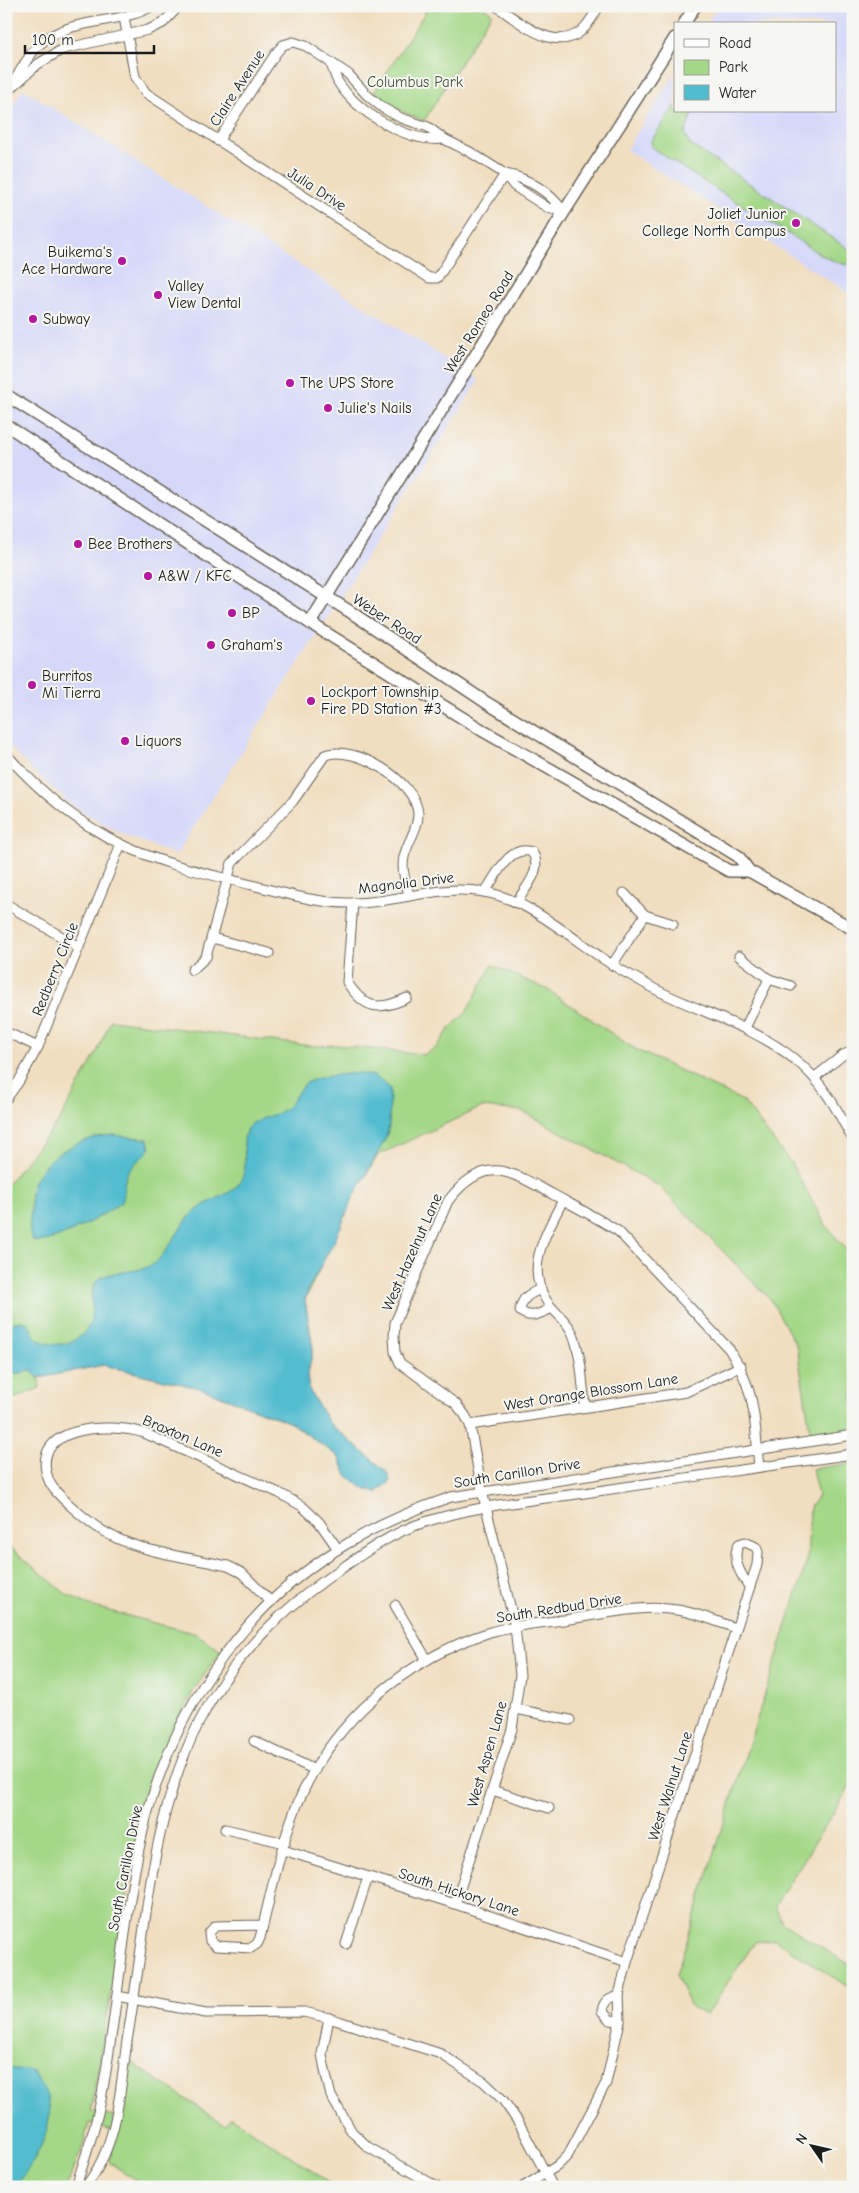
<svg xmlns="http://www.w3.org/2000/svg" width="859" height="2193" viewBox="0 0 859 2193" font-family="'Comic Neue',sans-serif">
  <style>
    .built { fill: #d5d8f9 }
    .green { fill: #a4d888; stroke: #607a52 }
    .water { fill: #52bccf; stroke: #376c76 }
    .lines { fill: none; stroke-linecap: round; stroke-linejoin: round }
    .minor-casing { stroke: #676055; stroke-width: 11 }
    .major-casing { stroke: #676055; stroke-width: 14 }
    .minor { stroke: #fff; stroke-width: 9 }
    .major { stroke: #fff; stroke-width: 11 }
    .poi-dot { fill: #b5179e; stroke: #f6f6f2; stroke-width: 2 }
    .labels { text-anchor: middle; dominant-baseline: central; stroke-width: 4; stroke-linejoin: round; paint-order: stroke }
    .park-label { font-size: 15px; fill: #45543c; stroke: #f6f6f2 }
    .street-label { font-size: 15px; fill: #1c1c1c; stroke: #f6f6f2 }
    .poi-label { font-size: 15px; fill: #1c1c1c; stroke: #f6f6f2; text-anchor: start }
  </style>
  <rect width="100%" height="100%" fill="#f6f6f2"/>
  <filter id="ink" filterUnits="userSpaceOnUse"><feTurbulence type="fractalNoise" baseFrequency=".02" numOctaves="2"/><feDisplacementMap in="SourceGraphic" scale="10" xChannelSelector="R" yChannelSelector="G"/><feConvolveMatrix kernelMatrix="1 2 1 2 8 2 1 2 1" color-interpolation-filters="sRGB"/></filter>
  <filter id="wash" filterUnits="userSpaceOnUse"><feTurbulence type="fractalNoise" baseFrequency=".0096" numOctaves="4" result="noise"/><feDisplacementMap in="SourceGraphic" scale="20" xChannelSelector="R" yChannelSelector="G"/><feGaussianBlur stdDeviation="1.12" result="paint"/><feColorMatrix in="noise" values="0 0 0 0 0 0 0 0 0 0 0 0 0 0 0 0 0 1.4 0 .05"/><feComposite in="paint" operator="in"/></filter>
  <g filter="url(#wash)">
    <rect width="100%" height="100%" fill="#f1dec0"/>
    <g class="built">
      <path d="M718,6h135v290l-227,-146 49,-76v37h160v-87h-128z"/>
      <path d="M23,89l456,291 -303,475 -56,-22 -50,-29 -46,-42 -18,-20v-626z"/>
    </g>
    <g class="green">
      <path d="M429,6h53l10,7 -68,108 -29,-13 -21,-15z"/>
      <path d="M675,106v5l18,1 -8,21 4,11 163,107c1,6 0,10 -5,14 -21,-4 -42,-21 -60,-32 -46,-28 -92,-56 -136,-86v-6z"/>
      <path d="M492,965l56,25 85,58 110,53 49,64 35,62 26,30v174l-42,6 -14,-90 -26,-47 -112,-114 -137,-75 -40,-4 -104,48 -24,41 -49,104 8,49 -6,29 3,14 19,31 59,50 2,9 -13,10 -13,-3 -17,-14 -9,-19 -47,-33 -88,-34 -100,-24 -64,13 1,10 -34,14v-216l53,-65 37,-67 15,-34 200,26 26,-1 87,10 13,-8 14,-20 15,-14z"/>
      <path d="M853,1463v318l-78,125 7,17 71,44v23l-78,-50 -20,2 -49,73 -15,-8 -15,-32 131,-414 3,-54 8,-11 -6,-27z"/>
      <path d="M6,1544l60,50 24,12 107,28 24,17 -27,39 -20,38 -32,82 -51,301 30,8 8,-58 96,64 7,-8 104,70h-190l-37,-25 8,-30 -28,-9 -8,29 -15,35h-60z"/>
    </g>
    <g class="water">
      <path d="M358,1073l16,3 16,12 -1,39 -3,11 -32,58 -20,46 -26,47 -3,11 8,49 -6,29 3,14 19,31 59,50 2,9 -13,10 -13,-3 -17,-14 -9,-19 -47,-33 -88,-34 -100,-24 -64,13 -8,-7 -17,3 -8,-3v-38l8,-11 8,-1 6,2c3,6 5,12 10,16 17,12 44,3 52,-15 5,-13 -3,-35 8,-44 15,-13 42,-3 60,-20 16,-16 23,-40 43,-53 13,-9 32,-12 40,-27 9,-16 -1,-33 5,-49 5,-13 29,-14 39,-22 10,-7 12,-22 25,-28 15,-6 32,-6 48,-8z"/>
      <path d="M113,1135l35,4 2,10c-22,24 -25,16 -27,51 -12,12 -73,47 -89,41 -7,-8 -4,-19 -3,-30 0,-8 -2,-19 2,-27 13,-30 49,-47 80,-49z"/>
      <path d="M6,2068c8,2 20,0 27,4 4,3 4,9 8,13 23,30 -6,77 -26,102h-9z"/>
    </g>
  </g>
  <g filter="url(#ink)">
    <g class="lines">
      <g class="minor-casing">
        <g id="minor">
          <path d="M496,6c24,16 63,52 90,20 5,-6 9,-13 13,-20"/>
          <path d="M124,17l11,60 11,16 283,185h8l5,-7 63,-97"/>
          <path d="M331,64c2,5 4,12 7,18 19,30 69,61 106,57"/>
          <path d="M13,83c8,-13 15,-28 26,-38 30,-29 79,-19 113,-39"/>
          <path d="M8,91l30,-27 25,-15 85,-19 15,-7 16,-17"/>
          <path d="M218,141l58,-88 7,-8 10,-3 13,4 42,28 19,21 16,13 18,10 27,9 16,12 26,13 35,22 9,12 34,22 16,4"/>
          <path d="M505,174c23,4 45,18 59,38"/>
          <path d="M6,754c32,36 71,69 115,90 40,20 87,30 131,41 32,8 67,19 101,18 44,0 86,-19 131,-11 45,7 89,48 127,72 12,8 26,14 38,22 48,26 101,38 144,72 29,22 44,51 60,82"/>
          <path d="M485,892c11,-16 24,-48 47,-40 12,18 -7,36 -16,51"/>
          <path d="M624,893l21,22 28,9"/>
          <path d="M353,903l-6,79c18,28 32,29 60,16"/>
          <path d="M6,904l73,43"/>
          <path d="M212,938l57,15"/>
          <path d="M739,956l30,23 22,7"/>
          <path d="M612,965l33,-50"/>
          <path d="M192,970l14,-13 26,-94 61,-62 32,-46c29,-11 90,25 93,58 1,15 -11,29 -14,44 -3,13 2,25 5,38"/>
          <path d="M745,1028l24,-49"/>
          <path d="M6,1032l32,15"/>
          <path d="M815,1077l28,-22 10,-4"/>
          <path d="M6,1099l13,-18 19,-34 83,-203"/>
          <path d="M563,1200c-15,30 -39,66 -17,100 7,12 20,19 26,32 10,23 10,51 13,75"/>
          <path d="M541,1289c-12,5 -19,8 -21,22 11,9 21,2 32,-3"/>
          <path d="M470,1425l216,-33 55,-26"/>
          <path d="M271,1602l-29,-29 -14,-7c-42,-9 -100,-15 -134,-41 -12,-9 -38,-30 -44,-42 -26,-58 60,-61 94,-50l135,60 23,13 17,16 19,27"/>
          <path d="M395,1605l32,55"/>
          <path d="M516,1709l54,11"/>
          <path d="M254,1741l61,29"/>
          <path d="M492,1790l57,18"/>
          <path d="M225,1829l60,14"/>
          <path d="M283,1850l172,54 172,58"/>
          <path d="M455,1904l57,-175 8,-54 -5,-49 -33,-135 -12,-66 -5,-10 -9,-11 -56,-41 -5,-11 -1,-15 1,-14 53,-122c37,-48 62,-30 106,-6 22,12 43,23 64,36l111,118c28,43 25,70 30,118"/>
          <path d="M263,1925l-48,1 -6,7 1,8 6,5 35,2 6,-4 3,-6c10,-41 20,-90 35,-128 34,-86 108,-150 195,-178 24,-7 49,-9 74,-12 37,-5 76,-16 113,-10 20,3 39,11 58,18"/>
          <path d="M346,1944l22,-67"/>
          <path d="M619,1995c-10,3 -15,5 -17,16l8,9 10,1"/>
          <path d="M117,1996l89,17 98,-1 25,6 112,36 43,28 19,18 16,23 34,64"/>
          <path d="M329,2018l-7,36 4,21 5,21 21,36 16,15 69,40"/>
          <path d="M76,2187c9,-31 21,-62 26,-93 16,-86 21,-174 40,-259 26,-115 96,-225 198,-287 35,-22 72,-38 111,-51l402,-62"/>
          <path d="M85,2187c33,-40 35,-97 42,-146 7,-42 13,-85 19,-128 21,-148 59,-249 186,-338 28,-19 57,-41 90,-52 54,-18 113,-23 169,-31 87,-13 175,-26 262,-38"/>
          <path d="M523,2187l34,-21 11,-11 38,-72 14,-62 -1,-26 8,-33 130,-397 1,-13 -2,-5 -11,-5 -6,2c-8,14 1,29 9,41"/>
        </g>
      </g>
      <g class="major-casing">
        <g id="major">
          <path d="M684,24l11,-18"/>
          <path d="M6,395l343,216 138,92 251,153 11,15 104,58"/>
          <path d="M6,425l304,198 175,109 244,139h20"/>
          <path d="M310,623l254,-411 111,-174"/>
        </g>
      </g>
      <use href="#minor" class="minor"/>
      <use href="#major" class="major"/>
    </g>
  </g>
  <g class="poi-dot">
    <circle cx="796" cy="223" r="5"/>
    <circle cx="122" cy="261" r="5"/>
    <circle cx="158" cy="295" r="5"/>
    <circle cx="33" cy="319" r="5"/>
    <circle cx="290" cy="383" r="5"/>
    <circle cx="328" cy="408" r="5"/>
    <circle cx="78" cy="544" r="5"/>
    <circle cx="148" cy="576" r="5"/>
    <circle cx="232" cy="613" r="5"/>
    <circle cx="211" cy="645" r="5"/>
    <circle cx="32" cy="685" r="5"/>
    <circle cx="311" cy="701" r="5"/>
    <circle cx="125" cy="741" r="5"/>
  </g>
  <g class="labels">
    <g class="park-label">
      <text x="415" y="82">Columbus Park</text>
    </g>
    <g class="street-label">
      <text transform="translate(237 88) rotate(-57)">Claire Avenue</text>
      <text transform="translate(317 189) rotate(33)">Julia Drive</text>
      <text transform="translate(479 322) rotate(-58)">West Romeo Road</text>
      <text transform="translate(387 619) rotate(33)">Weber Road</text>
      <text transform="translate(406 883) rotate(-7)">Magnolia Drive</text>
      <text transform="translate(55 969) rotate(-68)">Redberry Circle</text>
      <text transform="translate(412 1252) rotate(-66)">West Hazelnut Lane</text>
      <text transform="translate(591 1392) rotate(-9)">West Orange Blossom Lane</text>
      <text transform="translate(183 1436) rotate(23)">Braxton Lane</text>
      <text transform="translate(517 1473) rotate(-9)">South Carillon Drive</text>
      <text transform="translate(559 1608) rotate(-9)">South Redbud Drive</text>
      <text transform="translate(487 1754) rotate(-74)">West Aspen Lane</text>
      <text transform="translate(670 1786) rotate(-72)">West Walnut Lane</text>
      <text transform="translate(125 1868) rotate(-79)">South Carillon Drive</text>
      <text transform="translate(459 1892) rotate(18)">South Hickory Lane</text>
    </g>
    <g class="poi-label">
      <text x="786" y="214" text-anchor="end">Joliet Junior<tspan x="786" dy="17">College North Campus</tspan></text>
      <text x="112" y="252" text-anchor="end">Buikema's<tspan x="112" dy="17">Ace Hardware</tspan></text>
      <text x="168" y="286">Valley<tspan x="168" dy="17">View Dental</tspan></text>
      <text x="43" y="319">Subway</text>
      <text x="300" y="383">The UPS Store</text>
      <text x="338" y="408">Julie's Nails</text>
      <text x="88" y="544">Bee Brothers</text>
      <text x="158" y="576">A&amp;W / KFC</text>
      <text x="242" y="613">BP</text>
      <text x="221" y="645">Graham's</text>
      <text x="42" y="676">Burritos<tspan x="42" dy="17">Mi Tierra</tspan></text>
      <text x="321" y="692">Lockport Township<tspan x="321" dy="17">Fire PD Station #3</tspan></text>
      <text x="135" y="741">Liquors</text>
    </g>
  </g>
  <rect width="859" height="2193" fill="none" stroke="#f6f6f2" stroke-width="25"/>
  <rect x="674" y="22" width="162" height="90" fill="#f6f6f2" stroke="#9f9f9c"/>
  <rect x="684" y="39" width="25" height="8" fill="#ffffff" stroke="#9f9f9c"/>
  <text x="719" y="48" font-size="15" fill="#1c1c1c">Road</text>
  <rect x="684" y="60" width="25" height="15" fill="#a4d888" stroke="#9f9f9c"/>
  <text x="719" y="72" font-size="15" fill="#1c1c1c">Park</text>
  <rect x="684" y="85" width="25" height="15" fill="#52bccf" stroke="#9f9f9c"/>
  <text x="719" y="98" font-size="15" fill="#1c1c1c">Water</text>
  <g transform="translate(812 2146) rotate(304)" stroke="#f6f6f2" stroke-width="4" paint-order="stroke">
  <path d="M0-4L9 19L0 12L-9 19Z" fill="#1c1c1c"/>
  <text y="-8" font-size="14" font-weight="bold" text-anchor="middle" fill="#1c1c1c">N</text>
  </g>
  <path d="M25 45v8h129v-8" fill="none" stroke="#1c1c1c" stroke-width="2.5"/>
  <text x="32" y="45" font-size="15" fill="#1c1c1c" stroke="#f6f6f2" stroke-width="4" paint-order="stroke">100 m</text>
</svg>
